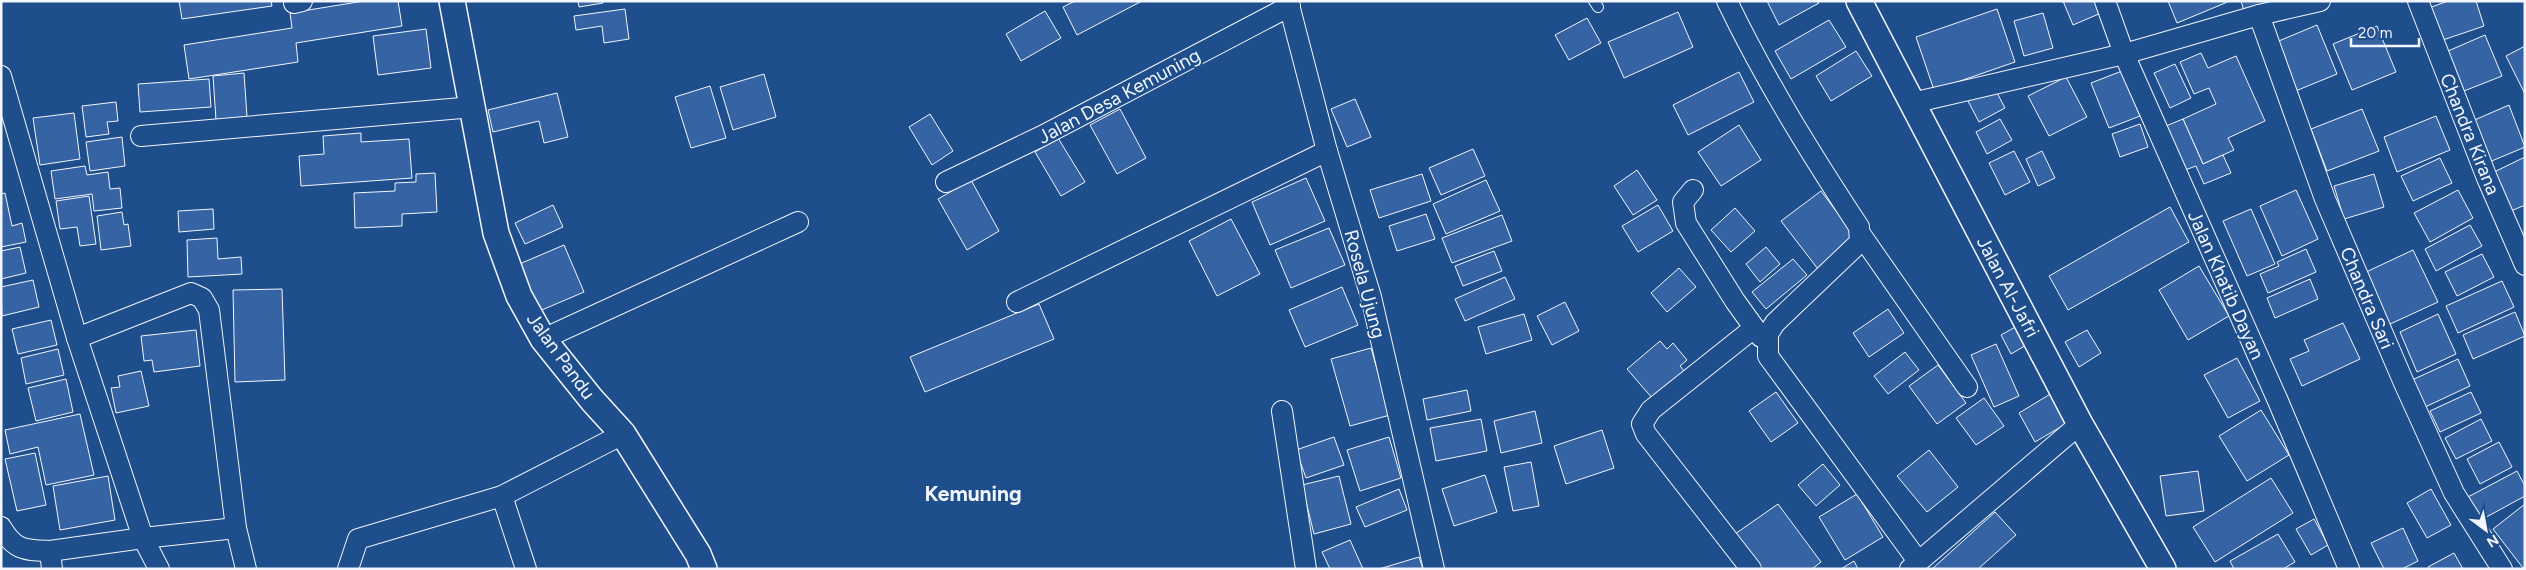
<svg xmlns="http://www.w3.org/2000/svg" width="2526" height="570" viewBox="0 0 2526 570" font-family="Figtree,sans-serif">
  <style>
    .building { fill: #3563a3; stroke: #f2f6ff }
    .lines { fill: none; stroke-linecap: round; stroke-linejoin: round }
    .service-casing { stroke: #f2f6ff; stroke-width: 12 }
    .minor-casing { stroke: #f2f6ff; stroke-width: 22 }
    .tertiary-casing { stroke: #f2f6ff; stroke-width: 28 }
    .service { stroke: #1f4e8c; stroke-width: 10 }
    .minor { stroke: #1f4e8c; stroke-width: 20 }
    .tertiary { stroke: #1f4e8c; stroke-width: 25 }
    .labels { text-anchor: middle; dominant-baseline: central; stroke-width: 4; stroke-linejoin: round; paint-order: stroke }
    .street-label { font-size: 19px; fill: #f2f6ff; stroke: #1f4e8c }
    .quarter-label { font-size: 21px; font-weight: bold; fill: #f2f6ff; stroke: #1f4e8c }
  </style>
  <rect width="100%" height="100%" fill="#1f4e8c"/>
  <g class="building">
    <path d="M179,1h92l1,5 -90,13z"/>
    <path d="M364,1h34l4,25 -106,17 2,19 -109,17 -5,-34 108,-17 -2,-15z"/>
    <path d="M578,1h25v2l-24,4z"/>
    <path d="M1075,1h67l-65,34 -14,-28z"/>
    <path d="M1767,1h51l1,2 -40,22z"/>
    <path d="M2063,1h33l5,12 -28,12z"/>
    <path d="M2168,1h62l-53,22z"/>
    <path d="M2241,1h33l-30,10z"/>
    <path d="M2448,1h28l8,25 -47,16 -11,-33z"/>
    <path d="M625,9l4,30 -25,4 -2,-17 -26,4 -2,-14z"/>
    <path d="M1997,9l18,53 -81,28 -18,-53z"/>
    <path d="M1045,11l16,27 -40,23 -15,-27z"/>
    <path d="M1678,12l15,35 -69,31 -16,-36z"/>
    <path d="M2043,13l10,35 -29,8 -10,-35z"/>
    <path d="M1587,18l14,25 -32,17 -14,-25z"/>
    <path d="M1829,20l17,27 -55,32 -16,-28z"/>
    <path d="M2317,25l20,49 -44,18 -19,-49z"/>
    <path d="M2377,26l19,46 -44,18 -19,-46z"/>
    <path d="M426,29l5,39 -53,7 -5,-39z"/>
    <path d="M2485,35l17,41 -38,15 -16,-40z"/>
    <path d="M2525,46v48l-19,-38z"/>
    <path d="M1856,51l16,25 -41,25 -15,-25z"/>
    <path d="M2201,53l7,15 28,-12 29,65 -37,17 6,12 -31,14 -20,-45 33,-15 -7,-16 -15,6 -14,-32z"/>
    <path d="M2175,64l16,34 -21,10 -16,-35z"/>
    <path d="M2122,71l18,45 -31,12 -18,-45z"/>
    <path d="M1739,72l15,30 -66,33 -15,-30z"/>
    <path d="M244,73l3,44 -31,3 -3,-44z"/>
    <path d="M764,74l12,43 -43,13 -13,-43z"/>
    <path d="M2066,77l21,40 -38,19 -21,-40z"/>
    <path d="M209,79l2,28 -71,5 -2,-28z"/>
    <path d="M710,86l16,52 -35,10 -16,-51z"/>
    <path d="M1994,87l11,21 -26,14 -11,-21z"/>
    <path d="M557,93l11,44 -24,6 -5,-22 -46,11 -5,-22z"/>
    <path d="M1355,99l16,38 -24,10 -16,-38z"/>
    <path d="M116,102l2,19 -11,1 2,12 -23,3 -4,-31z"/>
    <path d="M2509,105l16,42 -38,16 -17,-41z"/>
    <path d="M1120,109l26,49 -29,16 -27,-49z"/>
    <path d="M2362,109l17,42 -52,20 -16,-42z"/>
    <path d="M74,113l6,46 -40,6 -7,-47z"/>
    <path d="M930,114l23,37 -21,14 -23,-38z"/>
    <path d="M2436,116l14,34 -53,22 -13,-35z"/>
    <path d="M2000,119l12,21 -25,14 -11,-22z"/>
    <path d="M2183,119l20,45 20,-9 8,18 -27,11 -8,-18 -11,4 -19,-44z"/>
    <path d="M2140,124l8,23 -28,10 -8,-23z"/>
    <path d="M1739,125l22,35 -40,26 -23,-34z"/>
    <path d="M361,133v9l48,-3 3,39 -111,8 -2,-30 25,-2 -1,-18z"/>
    <path d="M122,137l3,29 -35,5 -4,-29z"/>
    <path d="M1058,138l27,44 -24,14 -26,-44z"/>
    <path d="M1473,149l12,27 -44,19 -12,-27z"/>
    <path d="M2014,151l16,31 -25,13 -16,-32z"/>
    <path d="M2042,151l13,27 -17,8 -12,-27z"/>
    <path d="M2525,157v48l-14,6 -19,-38z"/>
    <path d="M2440,158l12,25 -39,18 -12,-25z"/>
    <path d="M85,166l2,9 21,-3 2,17 10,-1 2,20 -28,3 -2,-17 -37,5 -4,-28z"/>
    <path d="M1637,170l20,30 -24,15 -19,-29z"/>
    <path d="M435,173l2,39 -35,2v12l-47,2 -1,-35 41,-2v-8l21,-1v-8z"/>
    <path d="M1422,174l9,27 -52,17 -9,-28z"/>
    <path d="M2374,174l10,33 -40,12 -10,-33z"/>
    <path d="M1306,178l19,43 -55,24 -18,-43z"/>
    <path d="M971,180l28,51 -32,19 -29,-51z"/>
    <path d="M1486,180l14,31 -54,23 -13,-30z"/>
    <path d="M2296,190l22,49 -36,17 -22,-50z"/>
    <path d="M2458,190l15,28 -43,24 -16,-29z"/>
    <path d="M1821,191l36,48 -39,30 -37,-48z"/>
    <path d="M5,193l7,33 10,-3 4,19 -25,5v-53z"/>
    <path d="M89,196l7,48 -16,2 -3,-19 -17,2 -4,-28z"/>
    <path d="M553,205l10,22 -38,17 -10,-21z"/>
    <path d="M1658,205l15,26 -35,21 -16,-26z"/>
    <path d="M2170,207l19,35 -121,68 -19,-34z"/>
    <path d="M1735,208l20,23 -24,21 -20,-22z"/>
    <path d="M213,209l1,20 -35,3 -1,-21z"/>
    <path d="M2251,209l24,55 -28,12 -24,-55z"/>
    <path d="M122,212l2,13 4,-1 3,22 -30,4 -4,-34z"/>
    <path d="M1426,214l9,25 -38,12 -8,-25z"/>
    <path d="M1502,215l10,26 -60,22 -10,-25z"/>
    <path d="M1231,219l29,55 -43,22 -28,-55z"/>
    <path d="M2470,225l12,21 -46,25 -11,-22z"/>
    <path d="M1329,228l16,37 -54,23 -16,-38z"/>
    <path d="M217,238l1,21 23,-2 1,17 -54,3 -1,-37z"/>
    <path d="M564,245l20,47 -54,23 -20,-47z"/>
    <path d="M20,247l6,26 -25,6v-28z"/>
    <path d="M1766,247l14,17 -20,18 -14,-18z"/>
    <path d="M2306,249l10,23 -48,21 -8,-19 19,-8 -2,-4z"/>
    <path d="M2413,250l25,52 -50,23 -24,-52z"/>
    <path d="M1494,251l8,20 -39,15 -8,-20z"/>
    <path d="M2482,254l12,23 -37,19 -12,-24z"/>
    <path d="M1793,259l14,16 -41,34 -14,-17z"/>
    <path d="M2199,266l30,50 -41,24 -29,-50z"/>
    <path d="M1679,268l17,19 -29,25 -16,-19z"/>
    <path d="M1505,277l10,22 -50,22 -10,-22z"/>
    <path d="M2310,279l8,20 -43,19 -8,-20z"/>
    <path d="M33,280l6,27 -37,9 -1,-29z"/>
    <path d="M2502,281l12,26 -56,26 -12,-27z"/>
    <path d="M1342,287l16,38 -53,22 -16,-37z"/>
    <path d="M282,289l3,91 -50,2 -2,-92z"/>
    <path d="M1565,302l14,29 -27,14 -15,-29z"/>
    <path d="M1039,304l15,35 -129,53 -15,-35z"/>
    <path d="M1888,309l16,24 -35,24 -16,-24z"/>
    <path d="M2515,312l10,24 -52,23 -10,-24z"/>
    <path d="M1524,314l8,26 -46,14 -8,-27z"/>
    <path d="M2438,314l18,40 -39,18 -17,-40z"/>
    <path d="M51,320l6,25 -39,9 -6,-25z"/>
    <path d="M2343,323l17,36 -58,27 -12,-27 19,-8 -5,-11z"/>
    <path d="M2017,326l11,18 -17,10 -10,-19z"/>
    <path d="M196,330l4,36 -46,6 -2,-12 -8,1 -3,-25z"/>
    <path d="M2087,330l14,23 -22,14 -14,-25z"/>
    <path d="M1660,341l7,8 6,-6 14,17 -7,6 5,6 -32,27 -26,-30z"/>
    <path d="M1996,344l23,52 -25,11 -23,-52z"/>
    <path d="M1371,348l19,67 -40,11 -19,-67z"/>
    <path d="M58,349l6,26 -38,9 -5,-26z"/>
    <path d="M1905,352l14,18 -31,24 -14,-18z"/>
    <path d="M2237,358l23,43 -32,17 -24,-43z"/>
    <path d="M2458,359l12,27 -45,21 -13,-27z"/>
    <path d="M1938,365l28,38 -29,21 -28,-38z"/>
    <path d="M141,371l8,35 -33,7 -5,-25 9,-1 -2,-11z"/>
    <path d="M66,379l7,33 -37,9 -8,-33z"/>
    <path d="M1467,390l4,21 -44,9 -4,-21z"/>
    <path d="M1776,392l22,31 -27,19 -22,-31z"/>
    <path d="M2471,392l10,21 -41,19 -10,-21z"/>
    <path d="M2052,393l17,29 -34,20 -16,-29z"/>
    <path d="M1984,398l20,28 -28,19 -20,-27z"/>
    <path d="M2261,410l28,45 -42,26 -28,-45z"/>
    <path d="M1535,411l7,32 -41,10 -7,-32z"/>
    <path d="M80,414l14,61 -48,10 -8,-38 -28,7 -5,-24z"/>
    <path d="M1481,419l6,32 -51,10 -6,-33z"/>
    <path d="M2481,419l11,22 -36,18 -11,-21z"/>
    <path d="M1602,430l12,38 -48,16 -12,-38z"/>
    <path d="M1334,437l10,28 -38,13 -10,-28z"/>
    <path d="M1389,437l12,41 -41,13 -13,-41z"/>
    <path d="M2499,442l13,25 -32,17 -13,-25z"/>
    <path d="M1929,450l29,37 -31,25 -30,-36z"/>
    <path d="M35,453l11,52 -29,6 -12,-52z"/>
    <path d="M1531,462l8,44 -26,5 -9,-44z"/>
    <path d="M1823,464l17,21 -24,21 -18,-21z"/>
    <path d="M2198,471l6,40 -38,5 -6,-40z"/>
    <path d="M2517,471l8,15v10l-46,25 -13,-23z"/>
    <path d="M1485,475l12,37 -43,14 -12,-37z"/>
    <path d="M108,476l7,44 -55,10 -7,-44z"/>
    <path d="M1339,476l12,48 -37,10 -12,-49z"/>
    <path d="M2271,478l22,35 -78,49 -22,-35z"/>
    <path d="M1399,489l8,21 -42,17 -9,-20z"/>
    <path d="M2431,489l20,36 -24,13 -20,-35z"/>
    <path d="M1857,494l26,43 -38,23 -26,-43z"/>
    <path d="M1778,504l43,58 -9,7h-52l-25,-35z"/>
    <path d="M2525,504v63l-2,1 -30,-39z"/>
    <path d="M1995,512l21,23 -38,34h-46z"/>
    <path d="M2314,519l14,26 -17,10 -15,-26z"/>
    <path d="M2403,528l15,33 -16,8h-18l-13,-26z"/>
    <path d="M2278,534l17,28 -12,7h-49l-4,-8z"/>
    <path d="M1350,540l13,29h-33l-8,-17z"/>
    <path d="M2454,553l9,16h-34l-1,-2z"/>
    <path d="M1419,557l4,12h-44z"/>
    <path d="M1854,561l4,8h-17z"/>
  </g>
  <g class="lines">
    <g class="service-casing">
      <path id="service" d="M1594,1l4,6"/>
    </g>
    <g class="minor-casing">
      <g id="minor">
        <path d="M1288,1l39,150 44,146 63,272"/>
        <path d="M1727,1c38,79 84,153 132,226l1,15 -85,81 -7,11v22l150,205"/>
        <path d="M2105,1l19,53 154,347 71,168"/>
        <path d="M2418,1l69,177 38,87"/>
        <path d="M294,3l8,-2"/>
        <path d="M2259,15l66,184 79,184 50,110 48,76"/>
        <path d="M1,76l76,262 66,200 -93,13"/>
        <path d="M1912,103l212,-49 135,-39 61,-14"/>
        <path d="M141,136l332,-29"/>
        <path d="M946,182l96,-46 248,-130"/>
        <path d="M1693,190l-10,12 3,21 49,78 26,36"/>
        <path d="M1861,235l106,152"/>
        <path d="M1017,302l310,-151"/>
        <path d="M77,338l114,-45 11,5 7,12 27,218 10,41"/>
        <path d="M543,339l255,-117"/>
        <path d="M1282,411l24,158"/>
        <path d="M502,496l24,73"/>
        <path d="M1,527c14,24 24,23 49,24l2,18"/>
        <path d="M159,569l-16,-31 93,-10"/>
        <path d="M348,569l10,-30 144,-43 121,-62"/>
        <path d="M1751,569l-105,-135 -4,-10 9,-14 103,-82"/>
        <path d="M1910,569l170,-145"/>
      </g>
    </g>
    <g class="tertiary-casing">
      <g id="tertiary">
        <path d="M452,1l44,232 23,63 24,43 49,61 31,34 75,120 6,15"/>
        <path d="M1859,1l221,423 83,145"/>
      </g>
    </g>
    <use href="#service" class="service"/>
    <use href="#minor" class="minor"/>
    <use href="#tertiary" class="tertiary"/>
  </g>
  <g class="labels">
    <g class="street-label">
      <text transform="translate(1119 96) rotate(-28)">Jalan Desa Kemuning</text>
      <text transform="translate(2470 134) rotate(68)">Chandra Kirana</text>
      <text transform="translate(1365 284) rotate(75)">Rosela Ujung</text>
      <text transform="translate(2226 285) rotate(66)">Jalan Khatib Dayan</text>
      <text transform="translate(2008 287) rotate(62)">Jalan Al-Jafri</text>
      <text transform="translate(2367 298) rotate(67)">Chandra Sari</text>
      <text transform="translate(561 356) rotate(54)">Jalan Pandu</text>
    </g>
    <g class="quarter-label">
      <text x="973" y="493">Kemuning</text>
    </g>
  </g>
  <rect width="2526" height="570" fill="none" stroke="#f2f6ff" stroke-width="5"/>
  <g transform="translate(2486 530) rotate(148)" stroke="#1f4e8c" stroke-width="4" paint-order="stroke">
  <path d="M0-4L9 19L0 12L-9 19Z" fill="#f2f6ff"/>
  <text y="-8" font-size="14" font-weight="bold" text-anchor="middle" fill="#f2f6ff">N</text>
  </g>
  <path d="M2351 38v8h68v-8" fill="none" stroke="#f2f6ff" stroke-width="2.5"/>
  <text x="2358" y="38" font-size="15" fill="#f2f6ff" stroke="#1f4e8c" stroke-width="4" paint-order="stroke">20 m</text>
</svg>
